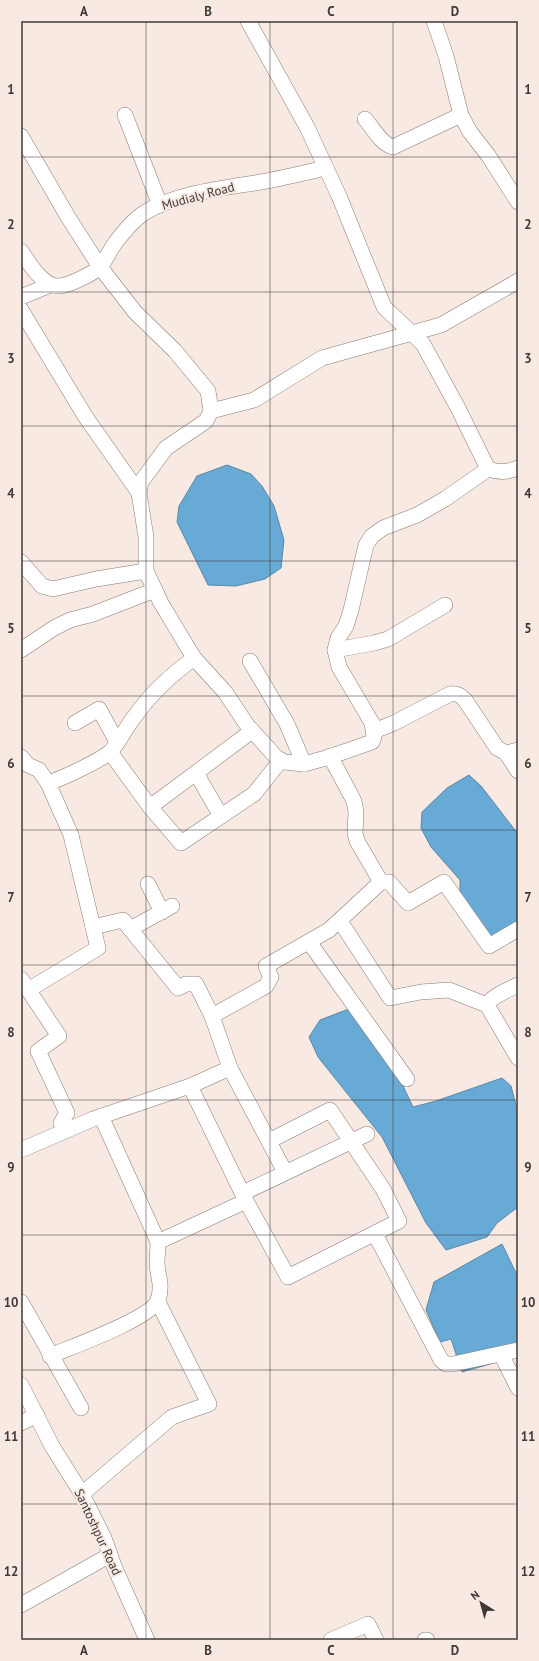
<svg xmlns="http://www.w3.org/2000/svg" width="539" height="1661" viewBox="0 0 539 1661" font-family="'PT Sans',sans-serif">
  <style>
    .water { fill: #67aad6; stroke: #5b88a6 }
    .lines { fill: none; stroke-linecap: round; stroke-linejoin: round }
    .minor-casing { stroke: #887b74; stroke-width: 16 }
    .minor { stroke: #fff; stroke-width: 15 }
    .grid { fill: none; stroke: #3e3936; stroke-width: 1; stroke-opacity: 0.55 }
    .labels { text-anchor: middle; dominant-baseline: central; stroke-width: 4; stroke-linejoin: round; paint-order: stroke }
    .street-label { font-size: 13px; fill: #3e3936; stroke: #f8eae2 }
    .neatline { fill: none; stroke: #3e3936; stroke-width: 1.5 }
    .grid-label { font-size: 13px; text-anchor: middle; font-weight: bold; fill: #3e3936 }
  </style>
  <rect width="100%" height="100%" fill="#f8eae2"/>
  <g class="water">
    <path d="M227,465l24,9 11,12 12,20 10,34 -3,28 -16,11 -29,7 -28,-1 -31,-63 2,-16 18,-30z"/>
    <path d="M469,775l12,11 37,48v91l-25,16 -33,-45v-16l-29,-33 -10,-19 1,-16 25,-24z"/>
    <path d="M354,1007l31,41 28,59 23,-6 66,-23 9,8 7,27v94l-21,16 -10,14 -41,13 -20,-27 -44,-86 -64,-80 -9,-20 11,-17z"/>
    <path d="M502,1244l16,33v79l-56,16 -11,-33 -11,3 -14,-32 8,-28z"/>
  </g>
  <g class="lines">
    <g class="minor-casing">
      <g id="minor">
        <path d="M248,21l59,106 32,69 45,111 39,37 35,64 30,61c12,4 19,3 30,-1"/>
        <path d="M434,21l12,35 15,59 9,17 18,23 30,47"/>
        <path d="M125,115l35,90"/>
        <path d="M365,119c8,9 16,25 28,28l68,-32"/>
        <path d="M21,136l47,81 32,50 35,45 40,39 33,40 3,20 -5,10 -40,27 -25,34 -2,11 7,44v34l15,32 33,55 31,34 22,33 29,32 8,5 20,2 22,-6 46,-16 2,-5 -2,-14 -33,-56 -4,-17 3,-12 8,-12 5,-16 15,-65 6,-9 11,-8 34,-13 28,-16 43,-30"/>
        <path d="M21,251c8,12 22,36 38,35 9,0 35,-13 41,-19 5,-6 9,-14 13,-21 8,-11 19,-25 31,-33 32,-20 80,-25 117,-31 22,-4 43,-9 65,-14"/>
        <path d="M21,297l29,-12"/>
        <path d="M21,310l64,106 54,77"/>
        <path d="M211,411l43,-11 68,-42 119,-33 77,-44"/>
        <path d="M21,562l21,24 11,3 43,-10 50,-8"/>
        <path d="M21,650l33,-22 16,-8 23,-6 62,-24"/>
        <path d="M335,650l39,-7 14,-4 57,-34"/>
        <path d="M250,661l37,63 17,40"/>
        <path d="M75,723l24,-14 18,33"/>
        <path d="M374,731l20,-8 56,-29c7,-1 10,1 15,6l32,48 9,5 12,-3"/>
        <path d="M110,752l40,55 102,-76"/>
        <path d="M506,753l12,18"/>
        <path d="M330,756l24,45 2,11 -1,21 2,8 24,41"/>
        <path d="M21,757l7,8 11,5 9,13c13,-4 54,-23 63,-32 9,-10 15,-24 24,-35 18,-25 34,-39 59,-58"/>
        <path d="M196,773l25,43"/>
        <path d="M150,807l31,36 73,-49 27,-34"/>
        <path d="M148,884l14,28"/>
        <path d="M340,921l50,77 31,-6 28,-2 38,15"/>
        <path d="M93,927l30,-7 55,68 8,-4h10l16,32"/>
        <path d="M130,929l42,-23"/>
        <path d="M309,942l98,137"/>
        <path d="M21,979l38,57 -21,15 29,62 -6,10 4,8"/>
        <path d="M518,985c-8,4 -28,12 -31,20l31,53"/>
        <path d="M28,990l70,-42 -27,-113 -23,-52"/>
        <path d="M190,1086l56,115 42,76 111,-56 -16,-32 -53,-79 -61,31"/>
        <path d="M21,1150l72,-31 97,-33 40,-18"/>
        <path d="M285,1172l-55,-104 -18,-52 54,-30 5,-9 -5,-11 63,-36 52,-48h8l19,21 36,-21 45,64 29,-17"/>
        <path d="M243,1193l124,-59"/>
        <path d="M375,1234l66,126 5,4h7l65,-14"/>
        <path d="M158,1242l88,-41"/>
        <path d="M21,1302l60,106"/>
        <path d="M501,1354l17,34"/>
        <path d="M50,1356c21,-9 102,-38 108,-56 5,-15 0,-22 -1,-36 0,-7 1,-15 1,-22l-57,-126"/>
        <path d="M21,1385l31,61 30,48 22,44 10,28 33,74"/>
        <path d="M21,1423l16,-8"/>
        <path d="M82,1494l90,-77 37,-13 -51,-102"/>
        <path d="M21,1605l89,-50"/>
        <path d="M331,1640l37,-16 8,16"/>
        <path d="M425,1640h2"/>
      </g>
    </g>
    <use href="#minor" class="minor"/>
  </g>
  <path class="grid" d="M146,21v1619M270,21v1619M393,21v1619M21,157h497M21,292h497M21,426h497M21,561h497M21,696h497M21,830h497M21,965h497M21,1100h497M21,1235h497M21,1370h497M21,1504h497"/>
  <g class="labels">
    <g class="street-label">
      <text transform="translate(198 196) rotate(-15)">Mudialy Road</text>
      <text transform="translate(98 1532) rotate(65)">Santoshpur Road</text>
    </g>
  </g>
  <rect width="539" height="1661" fill="none" stroke="#f8eae2" stroke-width="44"/>
  <g transform="translate(481 1603) rotate(323)" stroke="#f8eae2" stroke-width="3" paint-order="stroke">
  <path d="M0-3L7 15L0 10L-7 15Z" fill="#3e3936"/>
  <text y="-6" font-size="11" font-weight="bold" text-anchor="middle" fill="#3e3936">N</text>
  </g>
  <rect x="22" y="22" width="495" height="1617" class="neatline"/>
  <g class="grid-label">
    <text x="84" y="16">A</text>
    <text x="208" y="16">B</text>
    <text x="331" y="16">C</text>
    <text x="455" y="16">D</text>
    <text x="11" y="94">1</text>
    <text x="528" y="94">1</text>
    <text x="11" y="229">2</text>
    <text x="528" y="229">2</text>
    <text x="11" y="363">3</text>
    <text x="528" y="363">3</text>
    <text x="11" y="498">4</text>
    <text x="528" y="498">4</text>
    <text x="11" y="633">5</text>
    <text x="528" y="633">5</text>
    <text x="11" y="768">6</text>
    <text x="528" y="768">6</text>
    <text x="11" y="902">7</text>
    <text x="528" y="902">7</text>
    <text x="11" y="1037">8</text>
    <text x="528" y="1037">8</text>
    <text x="11" y="1172">9</text>
    <text x="528" y="1172">9</text>
    <text x="11" y="1307">10</text>
    <text x="528" y="1307">10</text>
    <text x="11" y="1441">11</text>
    <text x="528" y="1441">11</text>
    <text x="11" y="1576">12</text>
    <text x="528" y="1576">12</text>
    <text x="84" y="1655">A</text>
    <text x="208" y="1655">B</text>
    <text x="331" y="1655">C</text>
    <text x="455" y="1655">D</text>
  </g>
</svg>
